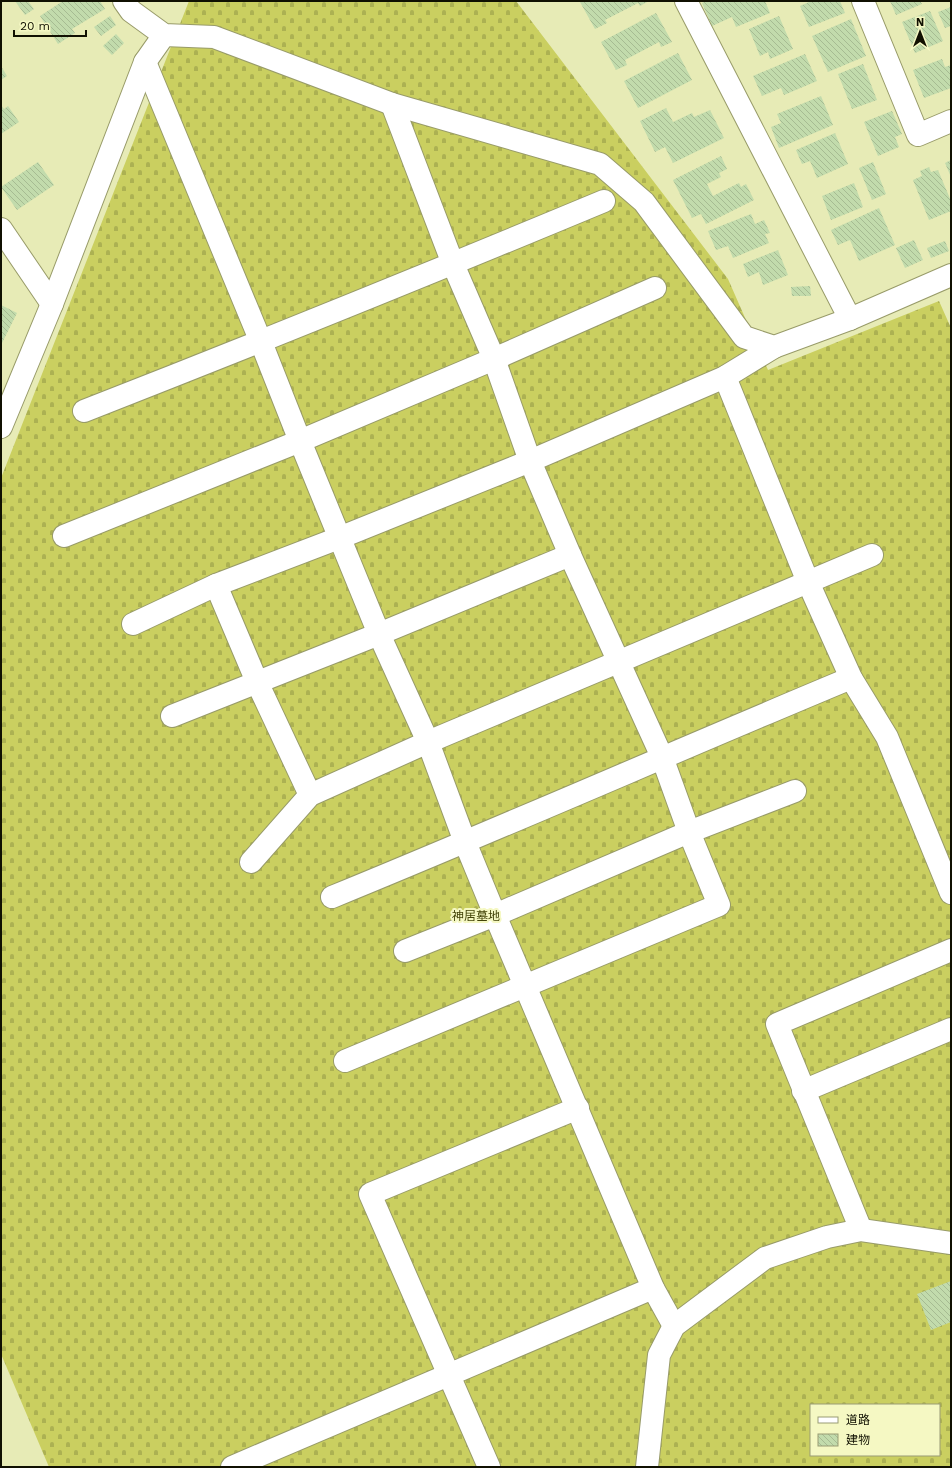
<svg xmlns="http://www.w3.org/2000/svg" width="952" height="1468" viewBox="0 0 952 1468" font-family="'Work Sans','Noto Sans JP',sans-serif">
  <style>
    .cemetery { fill: url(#cemetery-stones); fill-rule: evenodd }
    .building { fill: url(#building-back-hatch) }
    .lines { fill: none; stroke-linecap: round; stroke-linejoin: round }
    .minor-casing { stroke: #989b69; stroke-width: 24 }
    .minor { stroke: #fff; stroke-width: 22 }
    .labels { text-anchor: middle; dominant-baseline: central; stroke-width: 4; stroke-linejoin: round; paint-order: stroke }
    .park-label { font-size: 12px; fill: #434409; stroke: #f5f8c3 }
  </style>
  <defs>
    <pattern id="cemetery-stones" width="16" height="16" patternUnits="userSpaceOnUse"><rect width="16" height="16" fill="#cacf60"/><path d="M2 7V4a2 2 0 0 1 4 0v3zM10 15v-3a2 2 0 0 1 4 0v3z" fill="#acb152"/></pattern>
    <pattern id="building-back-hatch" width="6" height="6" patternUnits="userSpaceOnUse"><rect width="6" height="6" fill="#c2dbac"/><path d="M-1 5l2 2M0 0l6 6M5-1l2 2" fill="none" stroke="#a6bb92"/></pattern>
  </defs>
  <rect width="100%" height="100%" fill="#e7ebb6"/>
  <path class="cemetery" d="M189,1h327l212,278 40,91 171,-69 12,27v1139h-902l-48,-113v-876zM811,1405h128v50h-128z"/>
  <g class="building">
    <path d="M15,1h13l6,8 -9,6z"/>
    <path d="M63,1h37l5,8 -33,20 3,4 -17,11 -18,-28z"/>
    <path d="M582,1h67l-9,5 -2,-3 -33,17 2,3 -12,6 -15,-27z"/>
    <path d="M706,1h59l5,12 -34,14 -4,-10 -20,9 -10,-23z"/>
    <path d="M811,1h29l5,12 -36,14 -9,-21z"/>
    <path d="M890,1h30l2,3 -26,11z"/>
    <path d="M951,7v19l-6,2 -7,-16z"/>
    <path d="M930,11l13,30 -28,12 -13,-31z"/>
    <path d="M656,13l16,29 -11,5 -2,-5 -34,18 2,5 -11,5 -15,-28z"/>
    <path d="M110,16l6,9 -15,11 -7,-9z"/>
    <path d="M779,16l14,33 -23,10 -2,-7 -8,4 -11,-27z"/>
    <path d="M851,19l15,37 -38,16 -16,-36z"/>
    <path d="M116,34l8,9 -12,12 -9,-9z"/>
    <path d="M678,53l14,27 -54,28 -14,-27z"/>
    <path d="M805,54l12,27 -33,14 -3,-7 -19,8 -9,-20z"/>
    <path d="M942,59l3,8 6,-2v23l-27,10 -11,-28z"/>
    <path d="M863,64l14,36 -25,9 -14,-35z"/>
    <path d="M1,66l6,10 -6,4z"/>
    <path d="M821,96l12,29 -54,23 -8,-21 10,-4 -4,-9z"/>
    <path d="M1,105l3,4 4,-3 11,16 -18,12z"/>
    <path d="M666,108l7,14 19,-9 2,4 16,-7 14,28 -51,25 -8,-16 -10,5 -15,-31z"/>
    <path d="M892,111l10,23 -7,3 4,10 -21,9 -14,-34z"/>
    <path d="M835,133l13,31 -31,14 -7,-17 -8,3 -6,-14z"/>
    <path d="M721,156l6,13 -8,4 2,4 -14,7 6,12 26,-13 2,4 5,-3 8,16 -48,24 -5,-10 -9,4 -19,-38z"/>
    <path d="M951,160v17l-6,-14z"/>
    <path d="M38,162l16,23 -37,25 -16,-23z"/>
    <path d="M873,162l13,32 -14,6 -13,-32z"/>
    <path d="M929,167l2,5 7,-2 13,31v10l-22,9 -16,-40 9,-4 -2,-5z"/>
    <path d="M854,183l9,24 -32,13 -9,-24z"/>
    <path d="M879,208l16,37 -36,16 -9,-21 -12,5 -7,-15z"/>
    <path d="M751,214l4,10 9,-4 6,13 -5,1 4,9 -36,15 -5,-12 -12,4 -8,-19z"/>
    <path d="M914,240l9,20 -18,8 -9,-20z"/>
    <path d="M945,241l4,10 -18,7 -4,-10z"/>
    <path d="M778,250l10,25 -25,10 -4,-13 -11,5 -5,-13z"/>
    <path d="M810,286l1,10h-19l-1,-9z"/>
    <path d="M1,305l16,8 -16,32z"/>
    <path d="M951,1281v41l-20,8 -14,-36z"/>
  </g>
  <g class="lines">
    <g class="minor-casing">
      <g id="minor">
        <path d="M124,1l7,10 33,24 50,2 178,67 208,60 44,38 100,135 30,10 76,-28 101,-44"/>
        <path d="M686,1l164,318"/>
        <path d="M863,1l55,134 33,-14"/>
        <path d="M145,62l116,280 39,99 79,193 49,108 37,100 30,73 158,373 21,38"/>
        <path d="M1,229l51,75"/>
        <path d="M725,377l83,205 43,96 36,59 64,156"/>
        <path d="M84,411c174,-68 347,-138 520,-210"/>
        <path d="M1,427l51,-123 93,-242 19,-27"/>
        <path d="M64,536l236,-95 194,-82 161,-71"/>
        <path d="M216,585l41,97 53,113"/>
        <path d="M133,624l83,-39 123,-47 191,-77 195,-84 49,-30"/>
        <path d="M172,716l207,-82 191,-79"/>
        <path d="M251,862l59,-67 118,-53 444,-187"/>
        <path d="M332,897c174,-71 346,-147 519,-219"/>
        <path d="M405,951l90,-36 194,-83 106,-41"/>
        <path d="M345,1061l374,-156 -30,-73 -27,-75 -92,-202 -40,-94 -36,-102 -41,-95 -61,-160"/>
        <path d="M803,1091l148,-62"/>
        <path d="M861,1230l-84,-206 174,-74"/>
        <path d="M232,1467l421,-179"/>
        <path d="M489,1467l-119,-273 208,-86"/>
        <path d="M647,1467l12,-112 15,-29 91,-68 62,-21 34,-7 90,13"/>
      </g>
    </g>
    <use href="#minor" class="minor"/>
  </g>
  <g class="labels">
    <g class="park-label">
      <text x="476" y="916">神居墓地</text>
    </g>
  </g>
  <rect width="952" height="1468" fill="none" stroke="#101001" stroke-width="4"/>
  <rect x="810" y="1404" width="130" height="52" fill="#f5f8c3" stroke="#999b75"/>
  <rect x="818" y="1417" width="20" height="6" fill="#ffffff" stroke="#999b75"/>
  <text x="846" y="1424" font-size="12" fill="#101001">道路</text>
  <rect x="818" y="1434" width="20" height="12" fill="url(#building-back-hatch)" stroke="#999b75"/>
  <text x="846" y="1444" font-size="12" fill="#101001">建物</text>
  <g transform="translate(920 32)" stroke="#f5f8c3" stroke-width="3" paint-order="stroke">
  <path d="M0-3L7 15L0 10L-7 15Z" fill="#101001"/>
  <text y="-6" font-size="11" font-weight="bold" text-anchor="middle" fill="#101001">N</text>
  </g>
  <path d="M14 30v6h72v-6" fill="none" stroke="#101001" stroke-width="2"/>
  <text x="20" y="30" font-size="12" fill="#101001" stroke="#f5f8c3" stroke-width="3" paint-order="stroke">20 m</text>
</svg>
